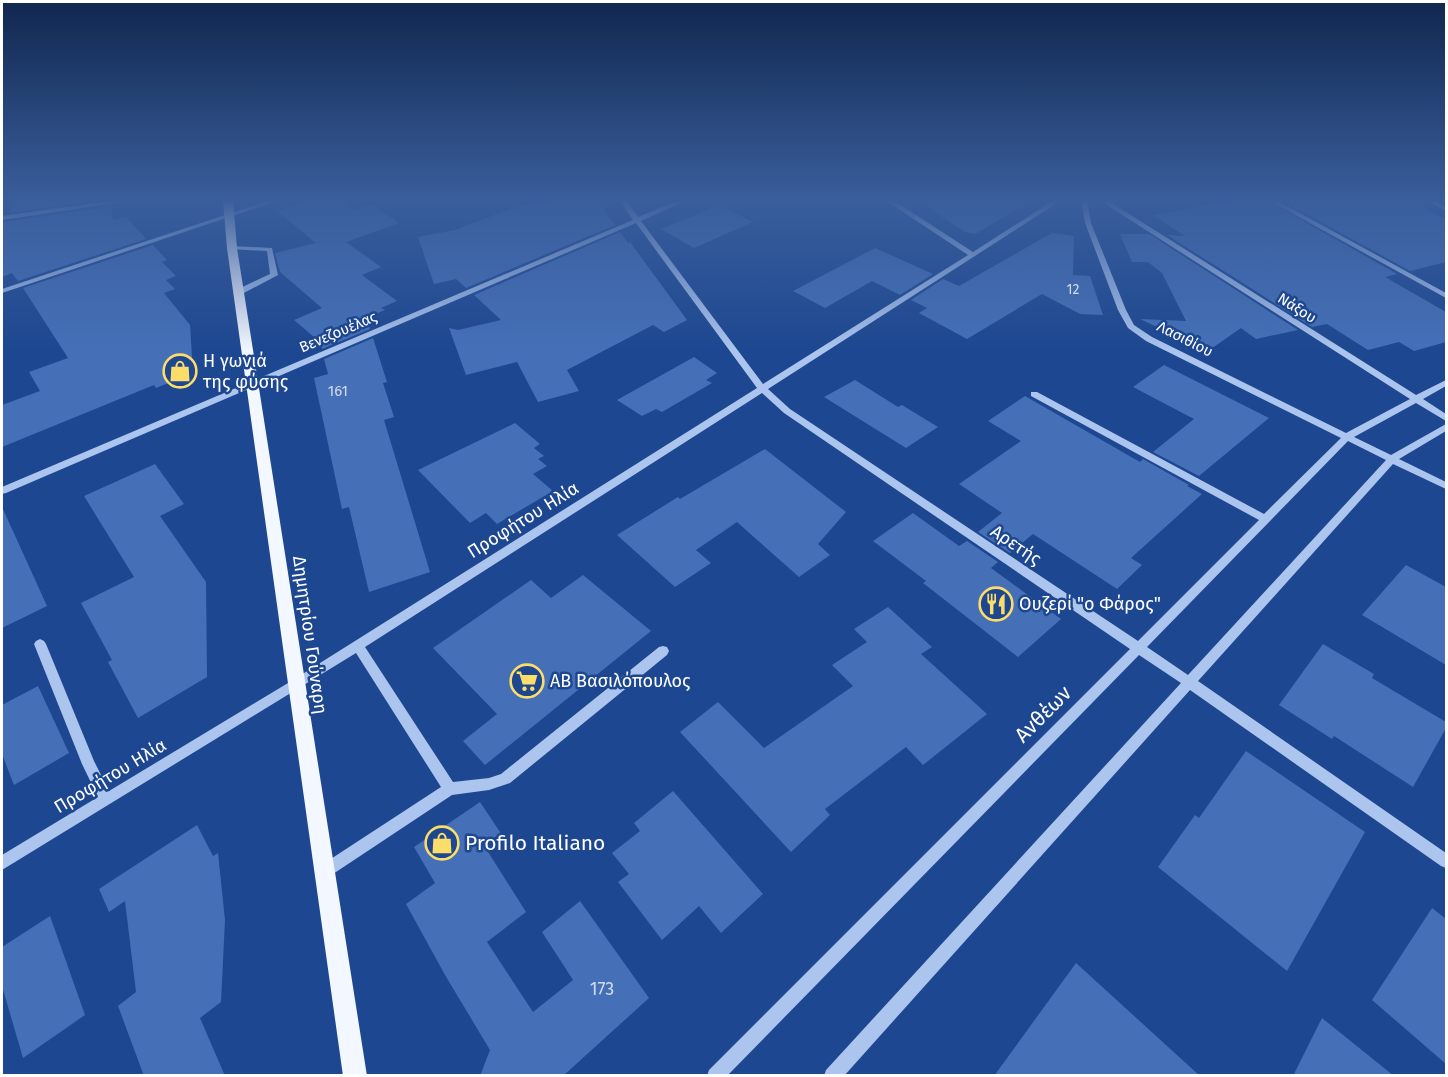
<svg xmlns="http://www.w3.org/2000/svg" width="1448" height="1077" viewBox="0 0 1448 1077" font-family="'Fira Sans',sans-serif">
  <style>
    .building { fill: #4570b8 }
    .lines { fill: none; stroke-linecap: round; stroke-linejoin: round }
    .minor { fill: #acc5ee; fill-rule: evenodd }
    .major { fill: #f3f7ff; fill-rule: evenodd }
    .labels { text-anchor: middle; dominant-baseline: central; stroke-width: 5; stroke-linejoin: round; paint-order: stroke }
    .far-number-label { font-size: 14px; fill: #d0dbed }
    .far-street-label { font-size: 15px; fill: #fff; stroke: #1d4790 }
    .number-label { font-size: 15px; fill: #d0dbed }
    .poi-label { font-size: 18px; fill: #fff; stroke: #1d4790; text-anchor: start }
    .street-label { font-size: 18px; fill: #fff; stroke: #1d4790 }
    .near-number-label { font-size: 18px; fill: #d0dbed }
    .near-street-label { font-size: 21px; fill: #fff; stroke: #1d4790 }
    .near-poi-label { font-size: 21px; fill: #fff; stroke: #1d4790; text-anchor: start }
  </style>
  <rect width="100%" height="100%" fill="#1d4790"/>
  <g class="building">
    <path d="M16,200h82l-89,13z"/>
    <path d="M311,200h30l13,10 17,-6 28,19 -53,19 35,25 -19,8 35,26 -16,7 4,2 -19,8 4,11 -48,20 -1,-6 -27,-23 28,-12 -42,-36 -5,-19 41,-10 -39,-32z"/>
    <path d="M551,200h46l18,25 -149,63 -10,-9 -22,5 -16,-47 37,-7 60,-23z"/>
    <path d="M917,200h116l-58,34 -10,-2z"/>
    <path d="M1234,200h32l131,74 -12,3 61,35v30l-32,9 -15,-9 -31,8 -41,-26 -15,3 -145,-92 18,1 -32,-21z"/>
    <path d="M1281,200h142l3,10 20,9v43l-36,9z"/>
    <path d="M719,205l34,17 -59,26 -33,-19z"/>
    <path d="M112,206l1,14 13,-3 20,22 -128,42 -6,-8 -10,4v-51l2,-4z"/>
    <path d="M620,232l8,11 2,-1 57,78 -23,12 -11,-7 -86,45 12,21 -41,11 -21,-40 -51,13 -17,-47 9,2 43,-10 -27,-25z"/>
    <path d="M1052,233l22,3 -1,39 17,1 13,39 -23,-1 -38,-20 -75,45 -48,-26 8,-5 -16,-8 32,-21 16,7z"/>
    <path d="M1120,234h29l149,96 -42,9 -15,-11 -33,23 -68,-32 46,2 -24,-48 -14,-11h-16z"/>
    <path d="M153,245l14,15 -5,2 14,14 -10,4 9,9 -11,4 26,32 3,48 -37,15 -2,-3 -152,62v-42l38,-14 -11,-19 39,-14 -45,-70z"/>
    <path d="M875,248l58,26 -33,21 -28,-14 -47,27 -32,-17z"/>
    <path d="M373,338l14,44 -4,1 11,34 -10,3 46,152 -61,20 -20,-85 -7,2 -28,-131 14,-4 -4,-15z"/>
    <path d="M694,357l23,16 -11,7 6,3 -50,29 -6,-3 -14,7 -25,-16z"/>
    <path d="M1164,365l105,53 -70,58 -46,-24 41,-33 -61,-32z"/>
    <path d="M855,380l43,27 4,-2 36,22 -32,21 -82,-51z"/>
    <path d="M1025,396l115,66 3,-3 46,26 -2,1 15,8 -71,64 11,7 -25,24 -84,-55 -23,19 -32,-21 24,-19 -43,-29 62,-43 -33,-20z"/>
    <path d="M515,423l25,21 -6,4 10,8 -6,3 9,7 -14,8 20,17 -56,33 -11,-11 -16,10 -52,-53z"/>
    <path d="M765,449l81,63 -28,32 12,11 -31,22 -62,-55 -41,28 15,13 -36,24 -58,-52 61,-38 2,2z"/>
    <path d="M155,464l29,40 -24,12 46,66 1,95 -69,41 -30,-56 4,-2 -31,-57 53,-26 -50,-81z"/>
    <path d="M2,507l45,99 -45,22z"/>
    <path d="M913,513l46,33 8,-5 31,21 -7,6 70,51 -43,38 -95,-74 3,-2 -53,-40z"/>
    <path d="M1406,565l40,22v78l-84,-50z"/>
    <path d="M583,575l68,56 -166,134 -22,-24 34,-27 -64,-66 98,-68 20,18z"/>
    <path d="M888,607l44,40 -11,7 66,60 -64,51 -17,-18 -81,62 5,6 -39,37 -111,-120 38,-30 46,46 89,-62 -21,-21 35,-23 -13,-13z"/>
    <path d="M1323,644l51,30 -2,4 74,44v6l-33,59 -79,-51 -2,3 -53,-34z"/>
    <path d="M38,686l31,67 -55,32 -12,-31v-49z"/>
    <path d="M1246,751l119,81 -78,139 -129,-104 37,-52 4,3z"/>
    <path d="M673,791l90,103 -42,39 -22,-27 -37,34 -44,-58 11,-8 -17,-21 28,-22 -6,-8z"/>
    <path d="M480,802l22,33 -17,12 41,65 -39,30 46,70 40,-32 -31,-48 38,-31 69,97 -86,78h-83l10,-26 -45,-75 -39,-71 29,-21 -21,-36z"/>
    <path d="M197,825l16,31 5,-3 7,67 -4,82 -21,16 25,58h-81l-26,-70 18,-14 -11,-91 -16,11 -10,-23z"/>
    <path d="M1432,908l14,11v145l-74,-64z"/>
    <path d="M50,916l35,99 -62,43 -21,-72v-39z"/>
    <path d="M1076,963l124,113h-206z"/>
    <path d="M1322,1018l72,58h-101z"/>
  </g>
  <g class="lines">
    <g class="minor">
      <path d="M117,200h20l-135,20v-4z"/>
      <path d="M270,200h10l-278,93v-4z"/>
      <path d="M619,200h7l12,17 41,-17h9l-47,21 122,163 205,-129 -83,-55h8l80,52 81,-52h8l-294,189 22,20 348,232 121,-121 -228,-124v-4h6l227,122 77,-76 -195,-97 -18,-13 -10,-18 -33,-87 -4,-23h6l4,23 35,87 8,15 18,12 194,96 64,-34 -311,-199h8l309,195 30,-15v6l-23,13 23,15v7l-30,-18 -62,34 37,18 55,-31v7l-47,28 47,23v7l-53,-25 -195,217 248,172v15l-5,-2 -251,-176 -346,386h-20l2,-6 355,-387 -42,-28 -412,421h-20l2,-6 421,-421 -346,-236 -22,-20 -397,254 88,135 36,-4 12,-4 158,-127 4,-1 4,1 2,4 -2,4 -157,128 -21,7 -37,5 -122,81 -5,2 -5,-2 -2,-5 2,-5 121,-79 -85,-134 -354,217v-15l96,-58 -16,-33 -48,-120 2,-3 4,-2 4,2 2,3 48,117 15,30 184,-111 464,-292 -121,-165 -630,270 -4,1v-7l631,-267zM1348,441l38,19 -198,215 -41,-28z"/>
      <path d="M1268,200h8l170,93v5z"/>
      <path d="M1425,200h9l12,7v4z"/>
      <path d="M232,246l40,2 6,27 -36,19h-6v-4l34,-16 -3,-23 -37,-2v-2z"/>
    </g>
    <path class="major" d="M223,200h10l4,48 130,828h-24l-116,-828z"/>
  </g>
  <linearGradient id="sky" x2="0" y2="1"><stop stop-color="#10274f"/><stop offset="0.57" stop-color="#3a5e9c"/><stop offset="1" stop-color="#3a5e9c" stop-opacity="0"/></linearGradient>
  <rect width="1448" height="351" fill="url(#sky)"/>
  <defs>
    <g id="shop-ring" transform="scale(1.725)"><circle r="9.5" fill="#1d4790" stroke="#fddd6a" stroke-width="1.5"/><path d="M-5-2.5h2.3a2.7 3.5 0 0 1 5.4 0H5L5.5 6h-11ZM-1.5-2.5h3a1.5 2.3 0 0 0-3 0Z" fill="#fddd6a"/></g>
    <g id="restaurant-ring" transform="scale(1.725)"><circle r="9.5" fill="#1d4790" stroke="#fddd6a" stroke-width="1.5"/><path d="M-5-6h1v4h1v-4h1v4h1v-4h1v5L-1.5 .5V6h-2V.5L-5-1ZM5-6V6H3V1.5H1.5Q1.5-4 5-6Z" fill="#fddd6a"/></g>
    <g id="supermarket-ring" transform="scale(1.725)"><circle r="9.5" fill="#1d4790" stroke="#fddd6a" stroke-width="1.5"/><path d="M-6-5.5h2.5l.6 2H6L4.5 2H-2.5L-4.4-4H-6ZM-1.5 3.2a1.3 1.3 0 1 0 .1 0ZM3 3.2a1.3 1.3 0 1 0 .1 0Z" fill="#fddd6a"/></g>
  </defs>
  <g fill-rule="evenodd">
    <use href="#shop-ring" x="180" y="371"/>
    <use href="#restaurant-ring" x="996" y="604"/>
    <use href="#supermarket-ring" x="527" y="681"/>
    <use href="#shop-ring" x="442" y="843"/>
  </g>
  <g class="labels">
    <g class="far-number-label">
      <text x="1073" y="289">12</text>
    </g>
    <g class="far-street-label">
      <text transform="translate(1297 308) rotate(32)">Νάξου</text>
      <text transform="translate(338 332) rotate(-23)">Βενεζουέλας</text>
      <text transform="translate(1185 339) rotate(27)">Λασιθίου</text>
    </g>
    <g class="number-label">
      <text x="338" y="391">161</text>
    </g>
    <g class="poi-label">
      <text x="203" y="361">Η γωνιά<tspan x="203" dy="21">της φύσης</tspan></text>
      <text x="1019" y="604">Ουζερί "ο Φάρος"</text>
      <text x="550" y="681">ΑΒ Βασιλόπουλος</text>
    </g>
    <g class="street-label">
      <text transform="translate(523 520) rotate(-32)">Προφήτου Ηλία</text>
      <text transform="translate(1016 545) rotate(34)">Αρετής</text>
      <text transform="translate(310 635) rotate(82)">Δημητρίου Γούναρη</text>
      <text transform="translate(110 776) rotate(-31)">Προφήτου Ηλία</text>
    </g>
    <g class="near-number-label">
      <text x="602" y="989">173</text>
    </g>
    <g class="near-street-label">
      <text transform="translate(1043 714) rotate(-45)">Ανθέων</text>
    </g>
    <g class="near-poi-label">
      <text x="465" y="843">Profilo Italiano</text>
    </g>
  </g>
  <rect width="1448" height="1077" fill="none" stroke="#ffffff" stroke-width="6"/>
</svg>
